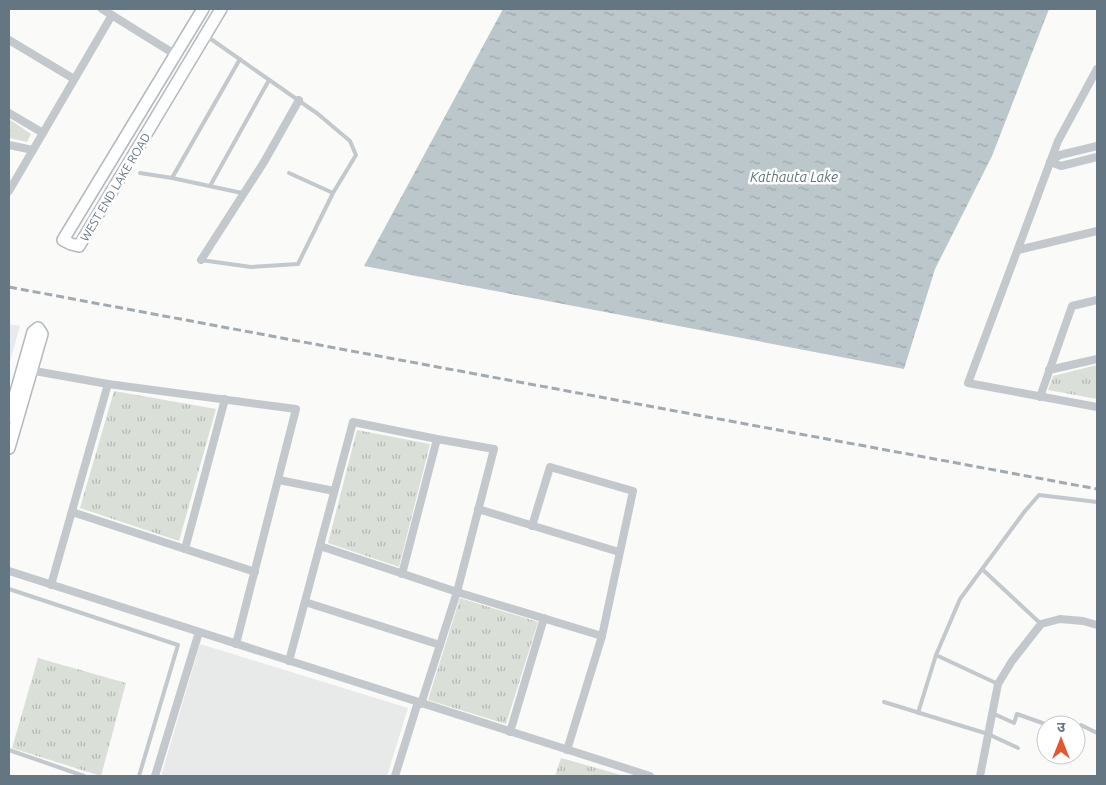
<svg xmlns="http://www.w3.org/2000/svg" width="1106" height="785" viewBox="0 0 1106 785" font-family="Ubuntu,'Noto Sans Devanagari',sans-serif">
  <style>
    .built { fill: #e8e9e9 }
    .grass { fill: url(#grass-tufts) }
    .water { fill: url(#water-ripples) }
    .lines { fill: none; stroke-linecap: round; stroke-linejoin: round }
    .secondary-casing { stroke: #b3babf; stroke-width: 14 }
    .lane { stroke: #c3c8cc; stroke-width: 4 }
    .street { stroke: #c3c8cc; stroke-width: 8 }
    .secondary { stroke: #fff; stroke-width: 11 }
    .rail { stroke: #a2aab0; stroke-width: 3; stroke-dasharray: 8 4; stroke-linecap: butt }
    .labels { text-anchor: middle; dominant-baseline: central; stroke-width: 5; stroke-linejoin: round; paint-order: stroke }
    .street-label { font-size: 12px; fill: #657683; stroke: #fff }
    .water-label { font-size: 14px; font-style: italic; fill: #60757c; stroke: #fff }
  </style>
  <defs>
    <pattern id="grass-tufts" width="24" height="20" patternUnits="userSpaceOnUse" patternTransform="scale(1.25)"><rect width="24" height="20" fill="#dadfd7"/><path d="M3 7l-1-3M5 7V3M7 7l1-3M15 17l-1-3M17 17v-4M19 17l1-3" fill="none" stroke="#b4b9b4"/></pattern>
    <pattern id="water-ripples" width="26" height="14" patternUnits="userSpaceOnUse" patternTransform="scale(1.25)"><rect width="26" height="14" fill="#bbc7cb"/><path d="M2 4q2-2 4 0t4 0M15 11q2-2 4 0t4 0" fill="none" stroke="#9ca6aa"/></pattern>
  </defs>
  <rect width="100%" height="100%" fill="#fafaf8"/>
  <g class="built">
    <path d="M9,324l11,2 -11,39z"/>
    <path d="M200,644l208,64 -21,68h-226z"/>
  </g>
  <g class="grass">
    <path d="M9,119l22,15 -4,8 -18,-4z"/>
    <path d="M1097,365v34l-49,-9 5,-14z"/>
    <path d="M114,391l102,18 -37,132 -99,-33z"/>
    <path d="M357,430l73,14 -31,123 -71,-24z"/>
    <path d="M460,598l78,24 -32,102 -78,-24z"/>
    <path d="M38,658l88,25 -25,93 -89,-28z"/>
    <path d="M561,758l60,17v1h-66z"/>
  </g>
  <path class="water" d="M503,9h546l-57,147 -57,113 -31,100 -540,-103z"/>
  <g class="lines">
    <g class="secondary-casing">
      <g id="secondary">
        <path d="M203,9l-140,231 8,4 8,2 142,-237"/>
        <path d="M9,417l24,-85 5,-4 4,6 -33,114"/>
      </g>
    </g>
    <g class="lane">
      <path d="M140,173l32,5 70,15"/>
      <path d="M289,173l44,20"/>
      <path d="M172,178l68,-119"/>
      <path d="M210,186l59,-106"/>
      <path d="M201,260l50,7 47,-3 35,-71 23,-38 -6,-14 -32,-27 -110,-77"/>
      <path d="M982,569l59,55"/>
      <path d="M9,589l169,56 -39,131"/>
      <path d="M998,684l-62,-29 24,-56 65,-88 14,-16 58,7"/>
      <path d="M884,702l104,32 30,14"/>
      <path d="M918,713l18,-58"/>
      <path d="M992,713l22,10 3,-9 31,11"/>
      <path d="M1076,733l5,-8 16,8"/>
      <path d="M9,750l75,26"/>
    </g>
    <g class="street">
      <path d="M102,9l74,46"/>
      <path d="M9,40l65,39"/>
      <path d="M1097,69l-39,72 -90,242 129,24"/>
      <path d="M9,113l34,20"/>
      <path d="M9,145l24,5"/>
      <path d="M1050,162l10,-7 37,-9"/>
      <path d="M1050,162l11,4 36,-9"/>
      <path d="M9,191l103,-176"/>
      <path d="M1018,250l79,-19"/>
      <path d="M201,260l63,-98 35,-62"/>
      <path d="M29,370l79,14 188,25 -60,235"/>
      <path d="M1049,370l48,-11"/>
      <path d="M1040,397l32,-91 25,-6"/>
      <path d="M279,480l55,11"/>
      <path d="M478,509l141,43"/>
      <path d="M72,512l183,60"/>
      <path d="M532,526l18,-59 83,24 -31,145 -35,114"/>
      <path d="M320,546l137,46 145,44"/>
      <path d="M185,549l40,-150"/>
      <path d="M9,571l641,205"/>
      <path d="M402,574l35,-135"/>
      <path d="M51,585l57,-201"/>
      <path d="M305,602l135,43"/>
      <path d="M289,661l64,-239 84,17 57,10 -37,143 -36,112"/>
      <path d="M510,732l34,-114"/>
      <path d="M155,776l44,-144"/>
      <path d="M395,776l23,-74"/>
      <path d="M980,776l18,-92 14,-23 29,-37 19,-5 23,2 14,4"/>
    </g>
    <use href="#secondary" class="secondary"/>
    <path class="rail" d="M9,287l337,63 751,139"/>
  </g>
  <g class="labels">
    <g class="street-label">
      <text transform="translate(115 187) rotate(-59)">WEST END LAKE ROAD</text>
    </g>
    <g class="water-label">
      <text x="794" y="177">Kathauta Lake</text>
    </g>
  </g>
  <rect width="1106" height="785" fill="none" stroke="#657683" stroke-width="20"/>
  <g transform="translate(1061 740)"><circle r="24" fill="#ffffff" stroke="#c1c8cd"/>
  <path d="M0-4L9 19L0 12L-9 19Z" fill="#e4572e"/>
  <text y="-8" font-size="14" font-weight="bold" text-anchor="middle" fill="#657683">उ</text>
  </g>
</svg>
